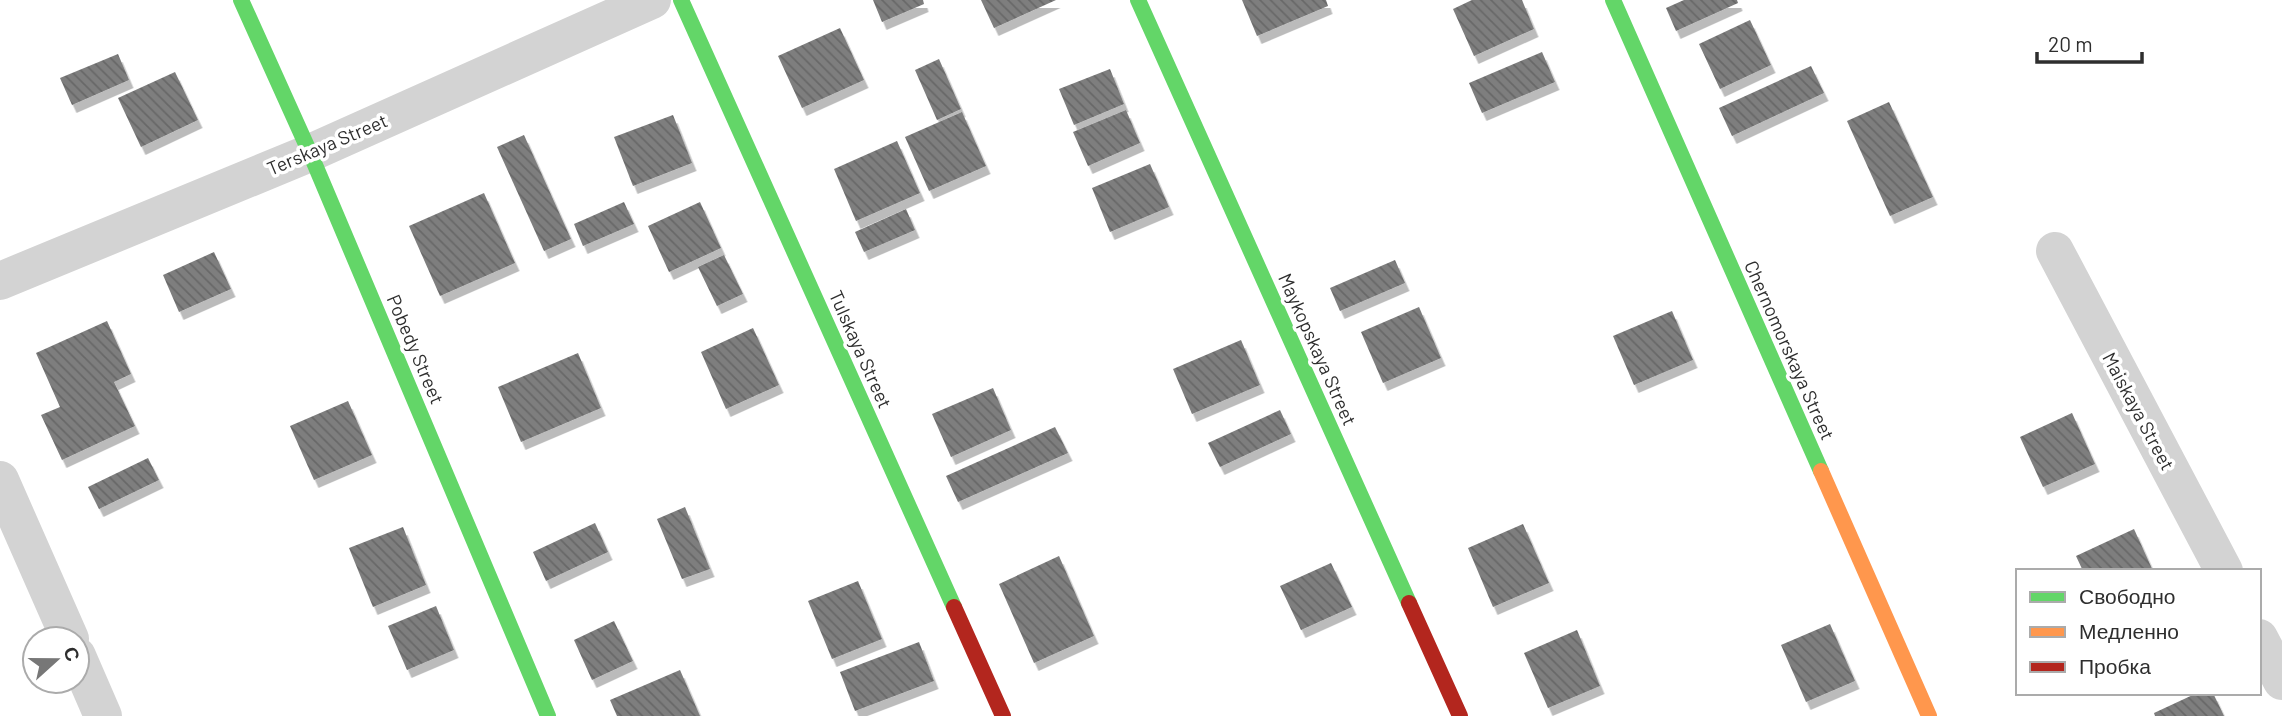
<svg xmlns="http://www.w3.org/2000/svg" width="2282" height="716" viewBox="0 0 2282 716" font-family="Barlow,sans-serif">
  <style>
    .building { fill: url(#building-back-hatch); filter: url(#shadow) }
    .lines { fill: none; stroke-linecap: round; stroke-linejoin: round }
    .street { stroke: #d3d3d3; stroke-width: 38 }
    .fast { stroke: #63d668; stroke-width: 16 }
    .slow { stroke: #ff974d; stroke-width: 16 }
    .jam { stroke: #b3261e; stroke-width: 16 }
    .labels { text-anchor: middle; dominant-baseline: central; stroke-width: 7; stroke-linejoin: round; paint-order: stroke }
    .street-label { font-size: 19px; fill: #2e2e2e; stroke: #fff }
  </style>
  <defs>
    <pattern id="building-back-hatch" width="6" height="6" patternUnits="userSpaceOnUse" patternTransform="scale(1.75)"><rect width="6" height="6" fill="#7e7e7e"/><path d="M-1 5l2 2M0 0l6 6M5-1l2 2" fill="none" stroke="#686868"/></pattern>
    <filter id="shadow"><feDropShadow dx="4.5" dy="8" stdDeviation="0" flood-color="#0004"/></filter>
  </defs>
  <rect width="100%" height="100%" fill="#fff"/>
  <g class="building">
    <path d="M873,0h50l1,4 -42,18z"/>
    <path d="M981,0h75l-62,28z"/>
    <path d="M1242,0h84l2,6 -71,30z"/>
    <path d="M1472,0h50l12,29 -60,27 -21,-47z"/>
    <path d="M1684,0h53l1,3 -62,28 -10,-23z"/>
    <path d="M1750,20l21,45 -51,24 -21,-45z"/>
    <path d="M840,28l24,52 -62,28 -24,-52z"/>
    <path d="M1542,52l13,30 -73,31 -13,-30z"/>
    <path d="M118,54l11,26 -57,25 -12,-27z"/>
    <path d="M939,59l22,50 -24,11 -22,-50z"/>
    <path d="M1811,66l13,27 -92,43 -13,-28z"/>
    <path d="M1110,69l14,35 -50,21 -15,-36z"/>
    <path d="M175,72l23,48 -57,27 -23,-49z"/>
    <path d="M1889,102l44,95 -43,19 -43,-95z"/>
    <path d="M1126,110l14,33 -52,23 -15,-34z"/>
    <path d="M962,112l24,54 -57,25 -24,-54z"/>
    <path d="M673,115l19,48 -59,23 -19,-49z"/>
    <path d="M524,135l47,104 -27,12 -47,-104z"/>
    <path d="M897,141l23,52 -64,28 -22,-52z"/>
    <path d="M1150,164l19,43 -59,25 -18,-44z"/>
    <path d="M484,193l31,70 -75,33 -31,-70z"/>
    <path d="M624,202l10,22 -51,22 -9,-22z"/>
    <path d="M700,202l21,46 -52,24 -21,-46z"/>
    <path d="M906,209l9,21 -51,22 -9,-20z"/>
    <path d="M214,252l17,37 -52,23 -16,-37z"/>
    <path d="M724,255l19,39 -26,12 -19,-39z"/>
    <path d="M1395,260l10,23 -65,28 -10,-23z"/>
    <path d="M1419,307l22,51 -58,25 -22,-51z"/>
    <path d="M1672,311l21,49 -59,25 -21,-49z"/>
    <path d="M107,321l24,53 -17,8 21,44 -73,34 -21,-45 19,-8 -24,-54z"/>
    <path d="M753,328l26,57 -53,24 -25,-57z"/>
    <path d="M1241,340l19,45 -68,29 -19,-45z"/>
    <path d="M578,353l23,55 -80,34 -23,-55z"/>
    <path d="M993,388l18,42 -60,27 -19,-43z"/>
    <path d="M348,401l24,54 -58,25 -24,-54z"/>
    <path d="M1280,410l11,24 -71,33 -12,-24z"/>
    <path d="M2072,413l23,51 -52,23 -23,-50z"/>
    <path d="M1055,427l13,26 -110,49 -12,-26z"/>
    <path d="M148,458l11,22 -60,29 -11,-22z"/>
    <path d="M685,507l25,62 -28,10 -25,-60z"/>
    <path d="M595,523l13,29 -62,29 -13,-29z"/>
    <path d="M1523,524l26,59 -56,24 -25,-59z"/>
    <path d="M403,527l23,58 -53,22 -24,-59z"/>
    <path d="M2134,529l19,42h-70l-7,-15z"/>
    <path d="M1059,556l35,80 -60,27 -35,-79z"/>
    <path d="M1331,563l21,44 -51,23 -21,-44z"/>
    <path d="M858,581l24,58 -50,20 -24,-58z"/>
    <path d="M436,606l18,44 -47,20 -19,-44z"/>
    <path d="M614,621l19,40 -41,19 -18,-40z"/>
    <path d="M1830,624l25,57 -49,21 -25,-57z"/>
    <path d="M1577,630l23,56 -52,22 -24,-55z"/>
    <path d="M919,642l15,39 -79,30 -15,-39z"/>
    <path d="M680,670l20,46h-83l-7,-16z"/>
    <path d="M2197,693h16l11,23h-69l-1,-3z"/>
  </g>
  <g class="lines">
    <g class="street">
      <path d="M2055,251l169,320"/>
      <path d="M0,281l310,-128 342,-153"/>
      <path d="M0,480l70,159"/>
      <path d="M2259,638l23,43"/>
      <path d="M77,656l26,60"/>
    </g>
    <g class="fast">
      <path d="M241,0l69,153 238,563"/>
      <path d="M681,0l273,607"/>
      <path d="M1138,0l271,603"/>
      <path d="M1613,0l208,471"/>
    </g>
    <path class="slow" d="M1821,471l108,245"/>
    <g class="jam">
      <path d="M1409,603l51,113"/>
      <path d="M954,607l49,109"/>
    </g>
  </g>
  <g class="labels">
    <g class="street-label">
      <text transform="translate(327 144) rotate(-23)">Terskaya Street</text>
      <text transform="translate(416 349) rotate(67)">Pobedy Street</text>
      <text transform="translate(861 349) rotate(66)">Tulskaya Street</text>
      <text transform="translate(1318 349) rotate(66)">Maykopskaya Street</text>
      <text transform="translate(1790 350) rotate(66)">Chernomorskaya Street</text>
      <text transform="translate(2139 411) rotate(62)">Maiskaya Street</text>
    </g>
  </g>
  <rect x="2016" y="569" width="245" height="126" fill="#ffffff" stroke="#ababab" stroke-width="2"/>
  <rect x="2030" y="592" width="35" height="10" fill="#63d668" stroke="#ababab" stroke-width="2"/>
  <text x="2079" y="604" font-size="21" fill="#2e2e2e">Свободно</text>
  <rect x="2030" y="627" width="35" height="10" fill="#ff974d" stroke="#ababab" stroke-width="2"/>
  <text x="2079" y="639" font-size="21" fill="#2e2e2e">Медленно</text>
  <rect x="2030" y="662" width="35" height="10" fill="#b3261e" stroke="#ababab" stroke-width="2"/>
  <text x="2079" y="674" font-size="21" fill="#2e2e2e">Пробка</text>
  <g transform="translate(56 660) rotate(69)"><circle r="33" fill="#ffffff" stroke="#ababab" stroke-width="2"/>
  <path d="M0-5L12 26L0 18L-12 26Z" fill="#777777"/>
  <text y="-10" font-size="19" font-weight="bold" text-anchor="middle" fill="#2e2e2e">С</text>
  </g>
  <path d="M2037 52v10h105v-10" fill="none" stroke="#2e2e2e" stroke-width="3.5"/>
  <text x="2048" y="52" font-size="21" fill="#2e2e2e" stroke="#ffffff" stroke-width="5" paint-order="stroke">20 m</text>
</svg>
